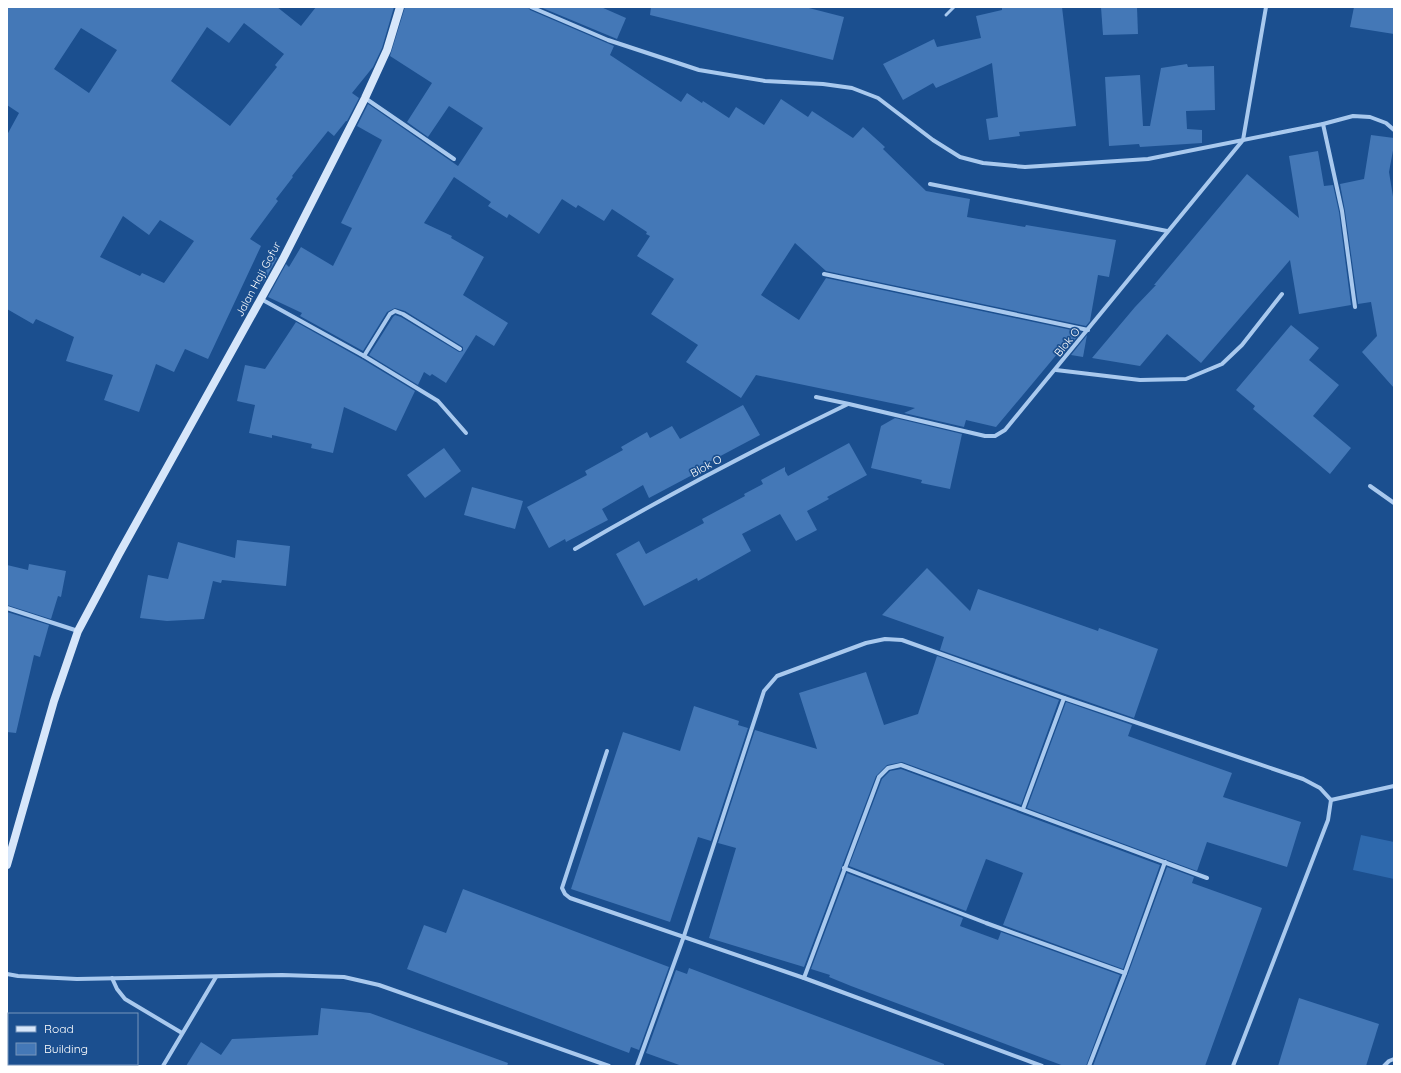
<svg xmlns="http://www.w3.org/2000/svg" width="1401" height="1073" viewBox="0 0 1401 1073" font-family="Quicksand,sans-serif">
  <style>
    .green { fill: #2e69ad }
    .building { fill: #4478b7; fill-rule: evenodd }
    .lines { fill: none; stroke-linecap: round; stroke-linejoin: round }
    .lane { stroke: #a9c9ee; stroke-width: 3 }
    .street { stroke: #a9c9ee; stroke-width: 4 }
    .secondary { stroke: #d6e6fa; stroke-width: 8 }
    .labels { text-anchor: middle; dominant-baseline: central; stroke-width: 3.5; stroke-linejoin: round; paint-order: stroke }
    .street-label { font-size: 11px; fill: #fff; stroke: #1b4f8f }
  </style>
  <rect width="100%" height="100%" fill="#1b4f8f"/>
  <path class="green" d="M1361,835l33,7v37l-41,-9z"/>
  <g class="building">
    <path d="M7,7h270l24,19 15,-19h78l-12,41 -9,19 -21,26 7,5 -12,23h-1l-12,15 -6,-5 -36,45 1,1 -17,22 2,2 -28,38 11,7 -53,113 -23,-10 -11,23 -18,-8 -17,48 -35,-12 9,-25 -47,-14 8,-24 -38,-18 -3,5 -26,-15v-174l12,-22 -12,-8zM244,23l40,31 -9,11 2,2 -47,59 -59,-45 36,-54 22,16zM81,28l36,22 -28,43 -35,-24zM123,216l26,19 11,-15 34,21 -30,42 -22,-10 -2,3 -40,-19z"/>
    <path d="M405,7h123l2,3 84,36 -4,9 71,47 6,-9 15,10 1,-2 26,17 7,-11 28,18 17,-26 27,18 4,-6 41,27 10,-11 22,20 -2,2 43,42 44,8 -3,18 58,10 1,-2 90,15 -7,37 -11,-2 -8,46 -4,5 -260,-55 -31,-28 -34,52 38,25 27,-42 255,54 -18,22 -5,-1 -62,74 -30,-7 -2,7 -60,-14 11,-5 -159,-33 -15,23 -55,-36 12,-17 -47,-31 23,-35 -37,-23 13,-20 -4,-2 1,-2 -35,-23 -8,12 -26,-16 -2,3 -14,-9 -23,35 -30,-20 -2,4 -19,-12 3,-4 -37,-25 -30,46 28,13 -1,2 33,19 -21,38 45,28 -14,23 -18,-11 -30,48 -14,-9 -2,2 -6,-4 -6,13 -49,-30 24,-38 2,-2 6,2 58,35 4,-1v-4l-58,-36 -10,-3 -8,4 -24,39 -63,-35 2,-3 -34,-16 18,-33 3,3 12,-20 32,19 19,-38 -11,-5 41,-83 -25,-14 11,-22 90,62 25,-38 -34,-22 -21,31 -21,-15 25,-39 -42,-27z"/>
    <path d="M540,7h61l25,11 -9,21z"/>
    <path d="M651,7h154l39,10 -11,43 -183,-45z"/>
    <path d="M1002,7h60l14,119 -57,6 1,4 -31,4 -3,-21 12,-2 -6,-54 -56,25 -3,-5 -30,17 -20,-36 51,-25 3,8 44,-9 -5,-22 26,-6z"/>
    <path d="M1101,7h36l1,27 -35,1z"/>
    <path d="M1354,7h40v27l-44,-7z"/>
    <path d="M1187,64l1,3 26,-1 1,44 -29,1 1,18 15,1v13l-62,4 -1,-3 -30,2 -4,-69 35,-2 3,51h7l11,-58z"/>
    <path d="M1371,135l23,3v7l-5,27 5,31v185l-32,-36 15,-16 -6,-34 -13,2 -13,-93 -5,-27 24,-5z"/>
    <path d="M1318,151l6,35 9,-1 6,27 12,93 -52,9 -9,-54 -89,103 -34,-29 -27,32 -48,-8 43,-51 21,-22h-2l93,-111 52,44 -10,-62z"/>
    <path d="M271,253l6,5 -14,25z"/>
    <path d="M296,322l66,37 53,32 -19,40 -52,-24 -11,46 -22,-5 1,-4 -40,-9v3l-23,-5 6,-28 -18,-4 8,-36 20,4z"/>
    <path d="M1291,325l28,23 -10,12 30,25 -26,31 38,32 -21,26 -77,-65 2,-3 -19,-16z"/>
    <path d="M1087,335l-4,22 -12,-2z"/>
    <path d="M743,405l17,30 -64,34 2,3 -49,26 -6,-13 -41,24 6,11 -42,22 -1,-3 -16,9 -22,-41 60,-32 -2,-4 38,-21 -2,-3 26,-15 3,6 22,-12 8,13z"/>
    <path d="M895,418l67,16 -12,55 -29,-6 1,-3 -51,-12 10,-42z"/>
    <path d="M849,443l18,32 -40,22 2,2 -22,12 10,19 -21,11 -16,-27 -38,20 9,17 -53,30 -1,-3 -53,28 -28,-52 23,-13 7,13 58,-31 -2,-4 43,-23 -1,-2 19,-10 -2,-4 24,-13v4l3,5z"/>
    <path d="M444,448l17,23 -36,27 -18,-23z"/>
    <path d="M472,487l51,14 -8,28 -51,-14z"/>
    <path d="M237,540l53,6 -4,40 -64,-6 -1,3 -8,-2 -9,38 -37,2 -27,-3 8,-43 20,4 10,-37 57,16z"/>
    <path d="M29,564l37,7 -5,26 -3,-1 -7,23 -44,-14v-40l21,5z"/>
    <path d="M927,568l43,43 8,-22 120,42 1,-3 59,21 -24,69 -194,-68 4,-13 -62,-22z"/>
    <path d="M7,612l42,13 -9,32 -6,-2 -18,78 -9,-1z"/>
    <path d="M937,656l122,44 -38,105 -119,-43 -15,3 -11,11 -72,191 -95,-29 27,-90 -18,-5 37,-113 62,19 -18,-56 67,-21 18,53 34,-11z"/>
    <path d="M1066,702l66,23 -4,11 104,37 -9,24 78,25 -14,45 -80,-25 -10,29 -170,-63z"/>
    <path d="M694,706l45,15 -1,4 10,3 -37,113 -13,-4 -28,85 -99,-33 52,-157 57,19z"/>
    <path d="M901,769l259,96 -37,104 -120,-44 20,-52 -37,-14 -20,52 -117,-45 33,-87 8,-8z"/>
    <path d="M1167,867l27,10 -2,6 70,25 -57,158h-112l35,-92z"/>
    <path d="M847,873l116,45 -3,8 38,14 3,-8 119,43 -34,91h-22l-213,-80 -22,-9 1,-2 -19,-6z"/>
    <path d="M463,889l206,78 -30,83 -8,-3 -2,6 -222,-84 17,-44 22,8z"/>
    <path d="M689,968l255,96v2h-262l-36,-13 30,-83 11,4z"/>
    <path d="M1299,998l80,26 -13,42h-88z"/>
    <path d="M321,1008l49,5 138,50 -1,3h-321l15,-24 20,13 11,-16 86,-4z"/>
  </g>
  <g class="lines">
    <path class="lane" d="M946,15l8,-8"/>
    <g class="street">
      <path d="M531,7l77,33 91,30 66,11 58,3 29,4 26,10 55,42 27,17 23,6 42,4 123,-8 175,-35 30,-8 17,1 16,6 8,7"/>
      <path d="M365,98l89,61"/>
      <path d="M1323,124l19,87 13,96"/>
      <path d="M930,184l237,47"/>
      <path d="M824,274l264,56"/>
      <path d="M261,299l103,57 74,45 28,32"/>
      <path d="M364,356l26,-42 5,-3 8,3 57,35"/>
      <path d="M1056,370l84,10 46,-1 36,-15 20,-19 40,-51"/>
      <path d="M816,397l33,7 136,32h10l10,-6 238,-290 23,-133"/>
      <path d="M1370,486l24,17"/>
      <path d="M575,549c89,-52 180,-100 273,-145"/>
      <path d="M7,608l71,23"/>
      <path d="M607,751l-45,137 3,6 5,4 234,80 238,88"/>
      <path d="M1331,800l63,-14"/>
      <path d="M1023,809l41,-111"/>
      <path d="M844,868l142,55 139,50"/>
      <path d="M7,974l11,2 59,3 205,-4 62,2 35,8 230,81"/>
      <path d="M112,978l5,11 8,10 57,34"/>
      <path d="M804,978l75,-201 9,-9 13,-3 306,113"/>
      <path d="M163,1066l53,-89"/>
      <path d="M637,1066l47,-130 80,-245 13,-15 89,-33 19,-4 17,1 162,58 239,81 17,9 11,12"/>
      <path d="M1089,1066l36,-93 40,-111"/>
      <path d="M1233,1066l95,-246 3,-20"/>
      <path d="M1384,1066l5,-5 5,-2"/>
    </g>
    <path class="secondary" d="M7,865l47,-164 24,-70 41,-77 164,-295 82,-161 22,-48 13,-43"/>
  </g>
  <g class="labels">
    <g class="street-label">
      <text transform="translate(258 279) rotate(-62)">Jalan Haji Gofur</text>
      <text transform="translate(1067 342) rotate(-51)">Blok O</text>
      <text transform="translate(706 466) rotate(-28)">Blok O</text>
    </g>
  </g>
  <rect width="1401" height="1073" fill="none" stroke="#ffffff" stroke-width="16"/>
  <rect x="8" y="1013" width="130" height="52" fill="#1b4f8f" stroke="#7695bc"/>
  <rect x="16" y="1026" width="20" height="6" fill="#d6e6fa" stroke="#7695bc"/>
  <text x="44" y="1033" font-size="12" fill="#ffffff">Road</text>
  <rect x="16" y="1043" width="20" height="12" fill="#4478b7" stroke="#7695bc"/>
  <text x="44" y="1053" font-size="12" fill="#ffffff">Building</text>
</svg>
